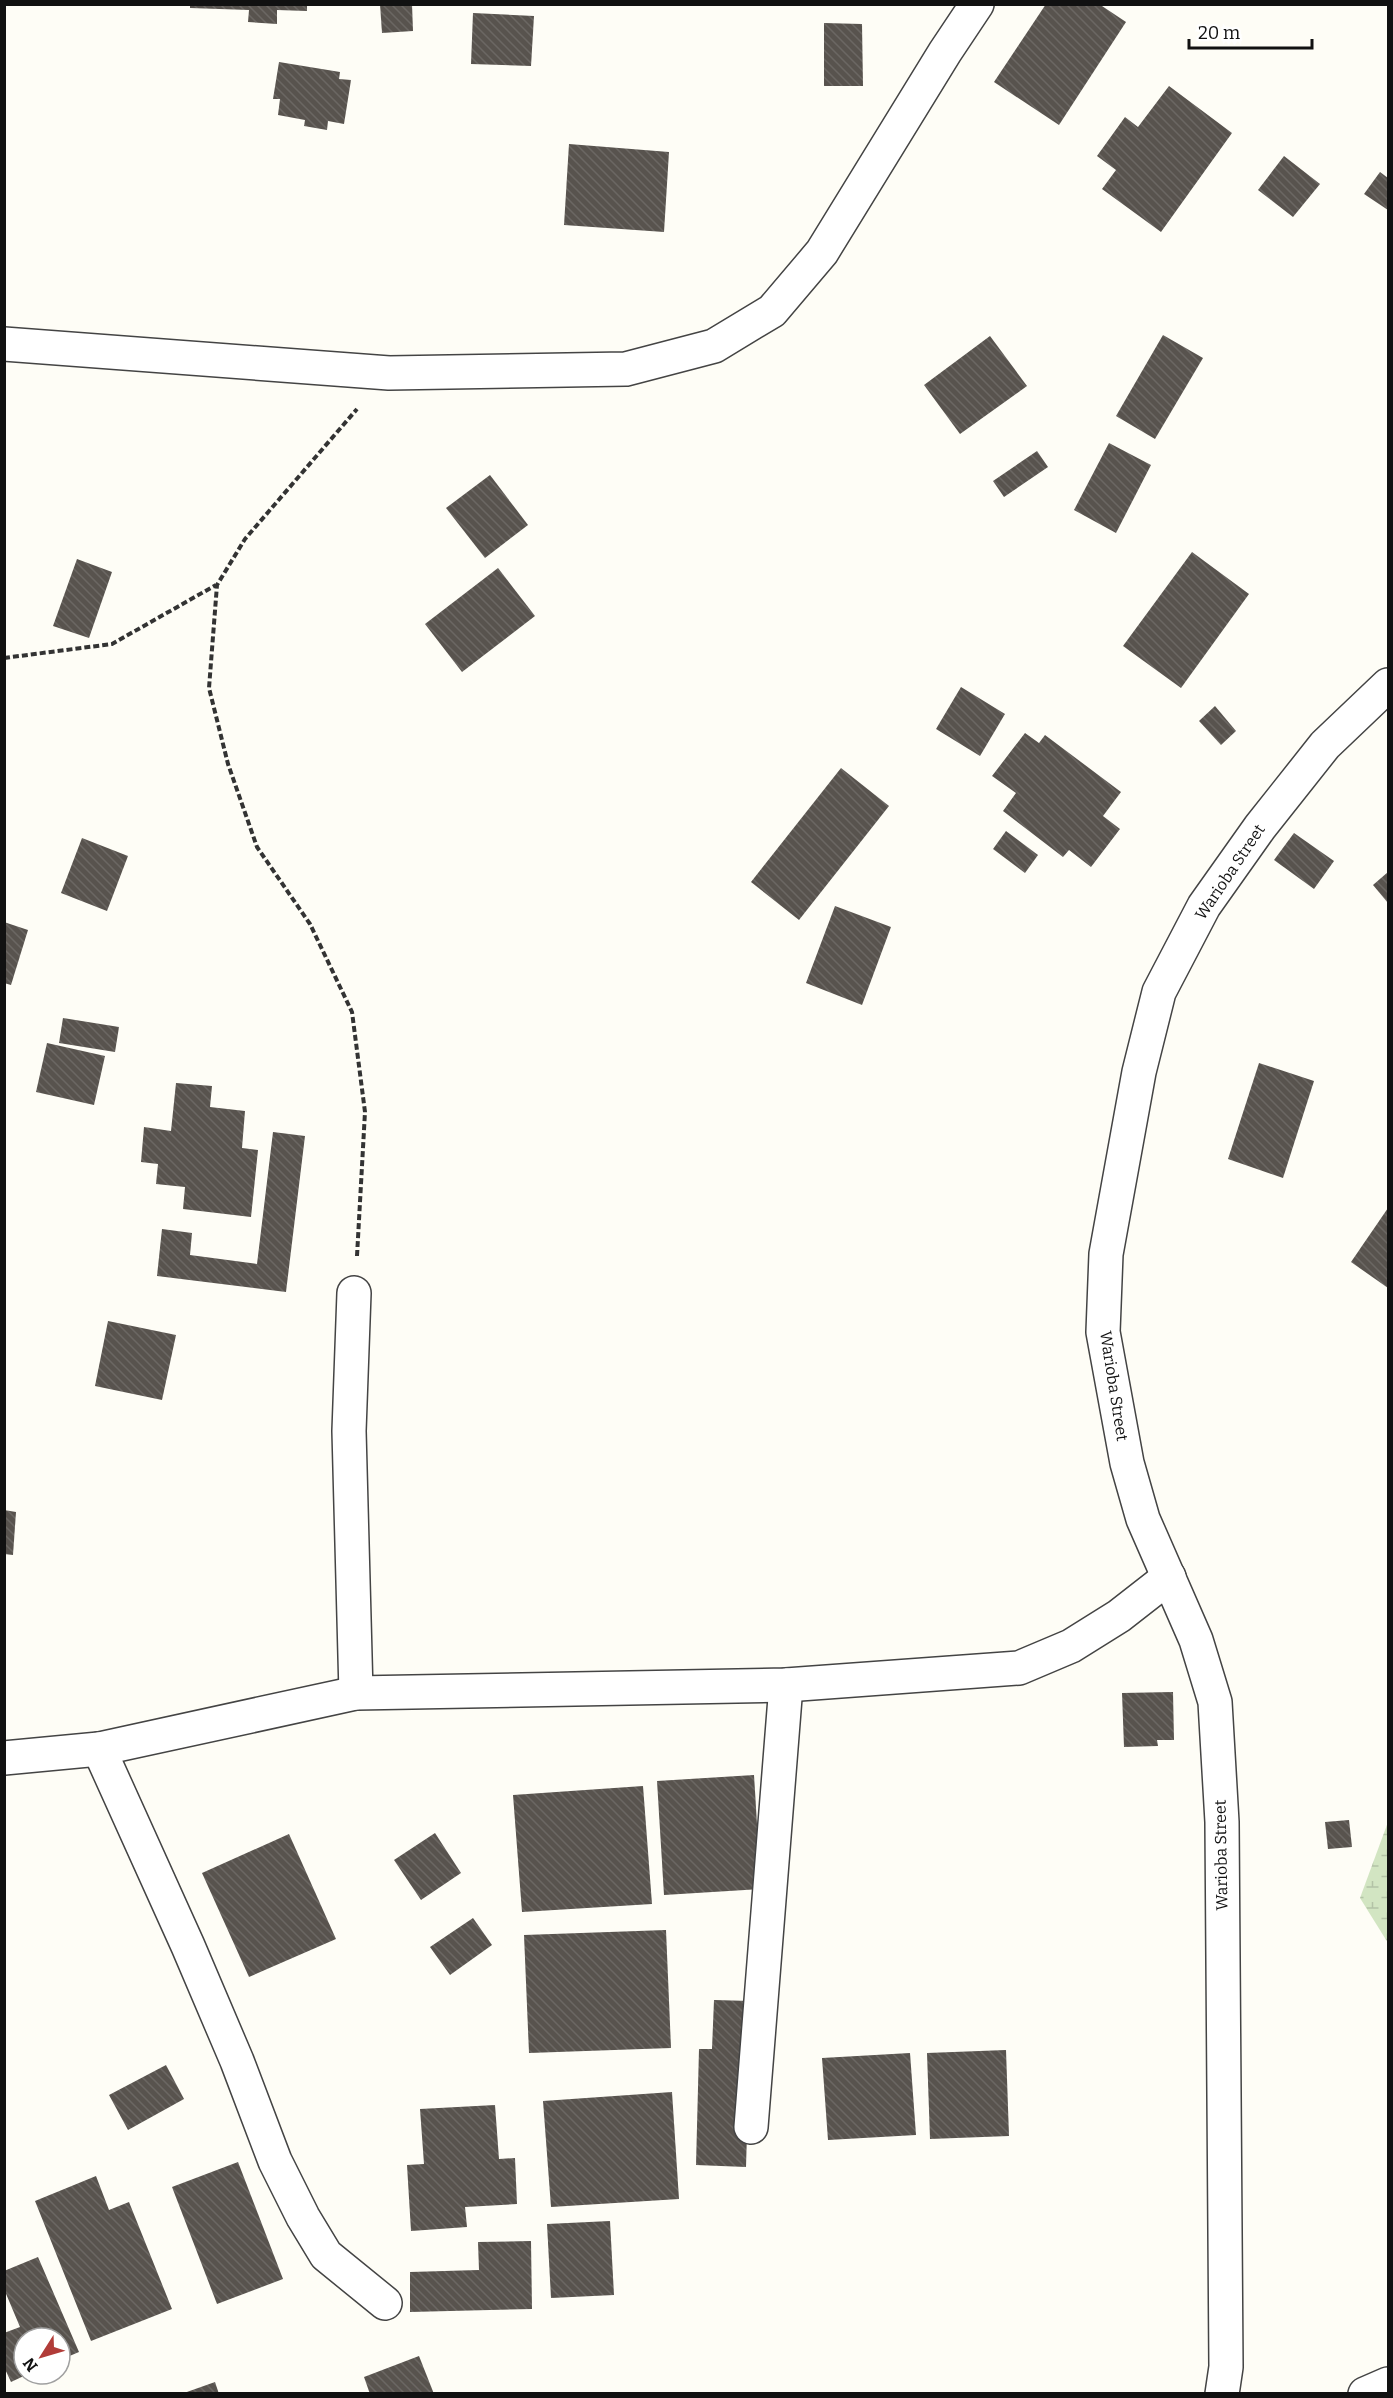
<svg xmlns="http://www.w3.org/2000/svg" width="1393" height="2398" viewBox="0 0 1393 2398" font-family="Bitter,serif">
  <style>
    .wetland { fill: url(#wetland-marsh) }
    .building { fill: url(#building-back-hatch) }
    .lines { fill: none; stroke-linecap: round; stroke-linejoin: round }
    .minor-casing { stroke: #444; stroke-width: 36 }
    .path { stroke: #333; stroke-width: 4; stroke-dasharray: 6 3; stroke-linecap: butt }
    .minor { stroke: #fff; stroke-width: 33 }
    .labels { text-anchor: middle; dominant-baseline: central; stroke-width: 6; stroke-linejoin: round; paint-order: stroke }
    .street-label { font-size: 16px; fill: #111; stroke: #fff }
  </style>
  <defs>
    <pattern id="wetland-marsh" width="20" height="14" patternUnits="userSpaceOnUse" patternTransform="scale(1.5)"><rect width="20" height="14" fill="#d2e5c2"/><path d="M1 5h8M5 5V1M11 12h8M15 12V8" fill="none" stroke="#b3c3a6"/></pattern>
    <pattern id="building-back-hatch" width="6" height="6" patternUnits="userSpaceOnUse" patternTransform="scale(1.5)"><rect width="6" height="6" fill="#58534e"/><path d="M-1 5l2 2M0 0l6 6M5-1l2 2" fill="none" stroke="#6b6763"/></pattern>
  </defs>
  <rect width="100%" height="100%" fill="#fefdf6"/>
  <path class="wetland" d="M1388,1822v121l-28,-45z"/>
  <g class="building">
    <path d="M190,4h117v7l-30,-1v14l-29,-2 1,-12 -59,-2z"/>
    <path d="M380,4h32l1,27 -31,2z"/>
    <path d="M1046,4h53l27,18 -67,103 -65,-43z"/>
    <path d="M473,13l61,3 -3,50 -60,-2z"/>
    <path d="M824,23l38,1 1,62h-39z"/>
    <path d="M279,62l61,10 -1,7 12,1 -7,44 -16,-3 -1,9 -23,-4 1,-6 -27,-5 2,-16h-7z"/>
    <path d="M1169,86l63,47 -71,99 -59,-43 14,-19 -19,-14 28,-39 13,10z"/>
    <path d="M569,144l100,8 -5,80 -100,-7z"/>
    <path d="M1284,156l36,28 -27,33 -35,-27z"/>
    <path d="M1380,172l8,6v32l-24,-16z"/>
    <path d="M1163,335l40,23 -48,81 -39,-23z"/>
    <path d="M990,336l37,50 -67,48 -36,-49z"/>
    <path d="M1109,443l42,22 -35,68 -42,-23z"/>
    <path d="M1037,451l11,16 -44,30 -11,-16z"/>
    <path d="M490,475l38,50 -43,33 -39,-50z"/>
    <path d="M1192,552l57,42 -68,94 -58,-42z"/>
    <path d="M77,559l35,13 -23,66 -36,-12z"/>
    <path d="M498,568l37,48 -73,56 -37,-48z"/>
    <path d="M961,687l44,27 -25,42 -44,-27z"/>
    <path d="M1215,706l21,25 -15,14 -22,-24z"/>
    <path d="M1025,733l14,10 6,-8 76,57 -18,24 17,13 -29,38 -22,-17 -6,7 -60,-46 13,-18 -24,-17z"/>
    <path d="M841,768l48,38 -90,114 -48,-38z"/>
    <path d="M1006,831l32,24 -13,18 -32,-24z"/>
    <path d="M1294,833l40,28 -20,28 -40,-29z"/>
    <path d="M82,838l46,18 -21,55 -46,-18z"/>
    <path d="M1388,872v31l-15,-18z"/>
    <path d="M835,906l56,21 -29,78 -56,-22z"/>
    <path d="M4,922l24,8 -17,55 -7,-2z"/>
    <path d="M63,1018l56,9 -4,25 -56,-9z"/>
    <path d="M47,1043l58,13 -11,49 -58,-13z"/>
    <path d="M1259,1063l55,18 -31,97 -55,-19z"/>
    <path d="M176,1083l36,3 -2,21 35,4 -3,37 16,2 -7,67 -68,-8 2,-22 -29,-3 2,-20 -17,-2 3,-35 27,4z"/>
    <path d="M273,1132l32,4 -19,156 -129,-16 5,-47 30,4 -2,22 67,9z"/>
    <path d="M1388,1208v80l-37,-26z"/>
    <path d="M108,1321l68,14 -14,65 -67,-14z"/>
    <path d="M4,1510l12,2 -3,43 -9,-1z"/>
    <path d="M1173,1692l1,48h-17l1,6 -34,1 -2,-54z"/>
    <path d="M754,1775l7,114 -97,6 -7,-114z"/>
    <path d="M643,1786l9,118 -130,8 -9,-117z"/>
    <path d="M1349,1820l3,27 -24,2 -3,-27z"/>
    <path d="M435,1833l26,40 -40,27 -27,-40z"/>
    <path d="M289,1834l47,105 -87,38 -47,-104z"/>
    <path d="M473,1918l19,27 -42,30 -20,-28z"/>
    <path d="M666,1930l5,118 -142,5 -5,-118z"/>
    <path d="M714,2000l37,1 -5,166 -50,-2 3,-116h13z"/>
    <path d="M1006,2050l3,86 -79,3 -3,-86z"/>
    <path d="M910,2053l6,82 -88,5 -6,-82z"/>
    <path d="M166,2065l18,34 -56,31 -19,-35z"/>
    <path d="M672,2092l7,107 -128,8 -8,-106z"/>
    <path d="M495,2105l4,54 16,-1 2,46 -52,3 2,20 -56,4 -4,-66 17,-1 -4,-55z"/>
    <path d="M238,2162l45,117 -66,25 -45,-117z"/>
    <path d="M96,2176l13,34 20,-8 43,107 -81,32 -56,-140z"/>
    <path d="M610,2221l4,74 -63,3 -4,-74z"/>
    <path d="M531,2241l1,68 -122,3v-40l69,-2 -1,-28z"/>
    <path d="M38,2257l41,95 -19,8v-22h-36v36h4l-17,8 -7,-15v-34l16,-6 -16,-38v-18z"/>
    <path d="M419,2356l15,38h-64l-6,-17z"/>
    <path d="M215,2382l4,12h-35v-1z"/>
  </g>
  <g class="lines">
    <g class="minor-casing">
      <g id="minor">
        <path d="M4,344l385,29 237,-4 88,-23 58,-35 50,-59 123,-200 32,-48"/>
        <path d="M354,1293l-5,138 7,262"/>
        <path d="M99,1749l89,197 49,115 38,100 28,56 23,38 59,48"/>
        <path d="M4,1758l95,-9 257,-56 430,-8 233,-17 52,-22 48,-30 50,-39"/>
        <path d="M751,2127l35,-442"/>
        <path d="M1222,2394l4,-27 -4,-545 -7,-120 -19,-62 -53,-121 -16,-56 -24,-131 3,-78 33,-182 20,-80 45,-86 56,-79 65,-82 63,-60"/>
        <path d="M1365,2394l23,-10"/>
      </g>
    </g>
    <g class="path">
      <path d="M4,658l108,-14 104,-59"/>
      <path d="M357,1256l8,-144 -13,-100 -42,-88 -53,-77 -29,-83 -19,-76 8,-103 28,-46 112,-130"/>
    </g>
    <use href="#minor" class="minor"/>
  </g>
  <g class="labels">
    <g class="street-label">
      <text transform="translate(1230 872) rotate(-56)">Warioba Street</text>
      <text transform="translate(1114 1386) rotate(81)">Warioba Street</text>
      <text transform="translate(1221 1855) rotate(-91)">Warioba Street</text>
    </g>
  </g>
  <rect width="1393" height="2398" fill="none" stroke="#111111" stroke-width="12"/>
  <g transform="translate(42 2356) rotate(233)"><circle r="28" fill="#ffffff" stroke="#a0a0a0" stroke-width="1.5"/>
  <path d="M0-4.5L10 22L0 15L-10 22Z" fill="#b13c39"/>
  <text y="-9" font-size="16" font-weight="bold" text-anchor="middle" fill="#111111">N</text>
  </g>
  <path d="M1189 39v9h123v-9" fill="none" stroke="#111111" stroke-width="3"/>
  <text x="1198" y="39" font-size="18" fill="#111111" stroke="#ffffff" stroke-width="4.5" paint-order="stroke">20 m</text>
</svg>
